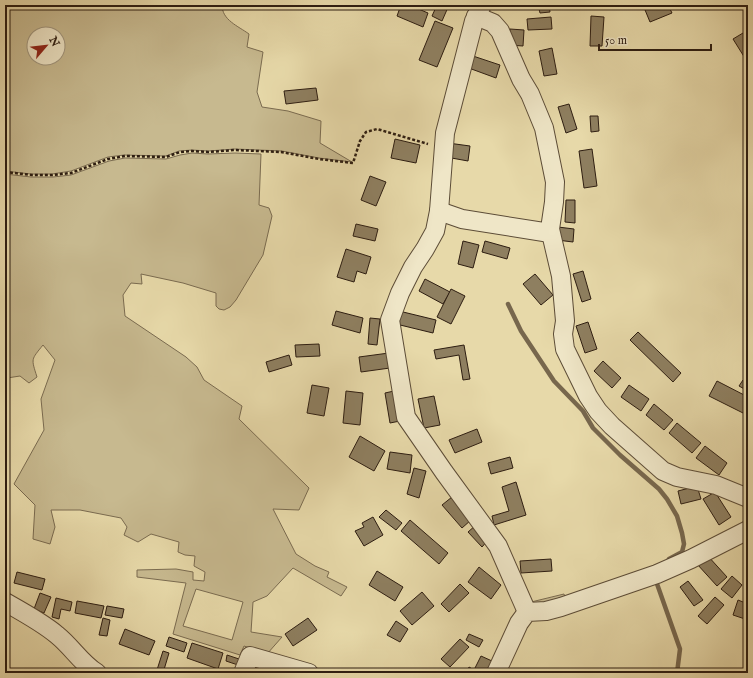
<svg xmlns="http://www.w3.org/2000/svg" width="753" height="678" viewBox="0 0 753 678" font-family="'IM FELL English',serif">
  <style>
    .green { fill: #c7b98f; stroke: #7a6b50; fill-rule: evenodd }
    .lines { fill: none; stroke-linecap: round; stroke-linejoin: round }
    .stream { stroke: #77674d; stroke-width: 4.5 }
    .building { fill: #8e7f60; stroke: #2d1d11 }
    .minor-casing { stroke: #5c4c37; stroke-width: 20 }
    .path { stroke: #2d1d11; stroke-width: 2.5; stroke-dasharray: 3 2; stroke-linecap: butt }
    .minor { stroke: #efe6c7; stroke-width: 18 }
  </style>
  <rect width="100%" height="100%" fill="#e7d9a9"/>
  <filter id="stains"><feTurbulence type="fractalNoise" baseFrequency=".005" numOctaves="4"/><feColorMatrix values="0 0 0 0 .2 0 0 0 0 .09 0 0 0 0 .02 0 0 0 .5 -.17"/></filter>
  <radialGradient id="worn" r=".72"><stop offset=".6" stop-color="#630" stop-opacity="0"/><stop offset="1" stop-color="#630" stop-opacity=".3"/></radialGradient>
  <g class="green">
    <path d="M5,5h217c0,15 16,21 27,29l-2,13 16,5 -6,40 5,15 26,4 33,10 -1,22 32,19 -33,-4 -37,-7 -47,-2 -27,2 -16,-1 -13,1 -13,5 -42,-1 -16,2 -37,14 -19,3h-21l-26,-3zM34,34h24v24h-24z"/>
    <path d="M192,153l16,1 27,-1 26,1 -2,51 10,3 3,8 -9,39 -27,45 -6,7 -6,3 -5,-1 -3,-3v-13l-33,-10 -42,-9 1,10 -11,-1 -8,12 2,21 61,41 11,10 7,13 38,26 -3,13 70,69 -10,22 -26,-1 23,45 19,12 14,6 -2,5 20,10 -6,9 -48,-28 -26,28 -14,6 -2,30 31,5 -15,17 -23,-8 -4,9 -67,-21 13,-51 -49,-6v-7l39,-1 17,3v8l11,1 1,-9 -11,-6 1,-10 -10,-1 -7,-3 1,-10 -28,-8 -13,8 -14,-7 3,-8 -6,-9 -41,-8h-29l4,17 -5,17 -17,-5 2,-34 -21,-21 30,-54 -3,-31 14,-39 -12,-15c-12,15 -12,13 -6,32l-8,6 -9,-7 -13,2 -2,2v-206l26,3h22l18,-2 38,-14 16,-3 41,1 14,-4zM196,589l47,13 -11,38 -49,-14z"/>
    <path d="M564,594l2,7 -13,4 -26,-2z"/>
  </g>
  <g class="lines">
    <g class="stream">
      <path d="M508,304l13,27 33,50 29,30 10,17 27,27 39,34 8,10 10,17 5,17 2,11 -2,8 -13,7"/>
      <path d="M656,581l24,68 -3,24"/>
    </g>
  </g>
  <g class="building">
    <path d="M401,5h8l19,8 -5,14 -26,-11z"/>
    <path d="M437,5h12l-7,16 -10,-5z"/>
    <path d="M538,5h11l1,7 -10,1z"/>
    <path d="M643,5h25l4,8 -22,9z"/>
    <path d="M591,16l13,1 -2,29h-12z"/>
    <path d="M551,17l1,12 -24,1 -1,-11z"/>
    <path d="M435,21l18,7 -16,39 -18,-7z"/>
    <path d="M510,29l14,1 -1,16 -14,-1z"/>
    <path d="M748,30v33l-15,-24z"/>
    <path d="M552,48l5,26 -13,2 -5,-25z"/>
    <path d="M470,55l30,10 -4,13 -30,-11z"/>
    <path d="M316,88l2,12 -32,4 -2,-13z"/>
    <path d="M569,104l8,25 -11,4 -8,-26z"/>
    <path d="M590,116h8l1,15 -8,1z"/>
    <path d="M395,139l25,6 -4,18 -25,-5z"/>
    <path d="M448,143l22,3 -2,15 -22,-4z"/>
    <path d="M592,149l5,37 -13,2 -5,-37z"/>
    <path d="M370,176l16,6 -10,24 -15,-6z"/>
    <path d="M566,200h9v23l-10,-1z"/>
    <path d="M356,224l22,5 -3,12 -22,-5z"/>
    <path d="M558,227l16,2 -1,13 -16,-2z"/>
    <path d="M463,241l16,4 -6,23 -15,-4z"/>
    <path d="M485,241l25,7 -3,11 -25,-7z"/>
    <path d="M346,249l25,8 -5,17 -9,-3 -3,11 -17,-5z"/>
    <path d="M583,271l8,28 -9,3 -9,-28z"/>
    <path d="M535,274l18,21 -12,10 -18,-21z"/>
    <path d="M425,279l25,13 -7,12 -24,-13z"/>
    <path d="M451,289l14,7 -14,28 -14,-7z"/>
    <path d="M336,311l27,7 -3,15 -28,-8z"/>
    <path d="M399,311l37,9 -3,13 -37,-9z"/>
    <path d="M370,318l10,1 -3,26 -9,-1z"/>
    <path d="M588,322l9,27 -12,4 -9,-27z"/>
    <path d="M638,332l43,41 -8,9 -43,-42z"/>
    <path d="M319,344l1,12 -24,1 -1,-12z"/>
    <path d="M464,345l6,34 -7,1 -4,-25 -23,4 -2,-9z"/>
    <path d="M389,353l1,15 -29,4 -2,-15z"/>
    <path d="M289,355l3,10 -23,7 -3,-10z"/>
    <path d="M603,361l18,17 -9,10 -18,-17z"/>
    <path d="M743,380l5,3v8l-9,-5z"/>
    <path d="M717,381l31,16v6l-5,10 -34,-17z"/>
    <path d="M312,385l17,3 -5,28 -17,-3z"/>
    <path d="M629,385l20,14 -8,12 -20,-14z"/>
    <path d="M346,391l17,2 -3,32 -17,-2z"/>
    <path d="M394,391l6,30 -10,2 -5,-30z"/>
    <path d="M434,396l6,29 -16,3 -6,-29z"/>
    <path d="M654,404l19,16 -9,10 -18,-15z"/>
    <path d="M677,423l24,20 -9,10 -23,-20z"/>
    <path d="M477,429l5,13 -27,11 -6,-13z"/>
    <path d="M360,436l25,15 -11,20 -25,-14z"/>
    <path d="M705,446l22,17 -8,12 -23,-17z"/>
    <path d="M390,452l22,3 -2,18 -23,-4z"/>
    <path d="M510,457l3,11 -22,6 -3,-11z"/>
    <path d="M414,468l12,3 -7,27 -12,-4z"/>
    <path d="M516,482l10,33 -32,10 -2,-9 17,-5 -7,-24z"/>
    <path d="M697,486l4,13 -20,5 -3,-13z"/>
    <path d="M715,492l16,25 -12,8 -16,-26z"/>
    <path d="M452,497l19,23 -9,8 -20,-23z"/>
    <path d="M386,510l16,13 -6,7 -17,-13z"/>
    <path d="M373,517l10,18 -19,11 -9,-15 9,-4 -2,-4z"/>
    <path d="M410,520l38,33 -9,11 -38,-33z"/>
    <path d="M476,525l13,14 -7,8 -14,-15z"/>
    <path d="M748,540v10l-4,-7z"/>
    <path d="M707,555l20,22 -10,9 -20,-22z"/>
    <path d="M551,559l1,12 -31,2 -1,-12z"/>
    <path d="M479,567l22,18 -10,14 -23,-17z"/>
    <path d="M377,571l26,16 -8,14 -26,-16z"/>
    <path d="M17,572l28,7 -3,11 -28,-7z"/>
    <path d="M732,576l10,9 -10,13 -11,-9z"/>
    <path d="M688,581l15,19 -9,6 -14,-19z"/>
    <path d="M460,584l9,9 -20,19 -8,-8z"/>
    <path d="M422,592l12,14 -22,19 -12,-14z"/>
    <path d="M40,593l11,4 -7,16 -10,-4z"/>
    <path d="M715,597l9,8 -17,19 -9,-8z"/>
    <path d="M56,598l16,4 -2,9 -9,-2 -2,10 -7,-2z"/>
    <path d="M738,600l10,4v16l-15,-5z"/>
    <path d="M77,601l27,5 -3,12 -26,-5z"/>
    <path d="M107,606l17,3 -2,9 -17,-3z"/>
    <path d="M103,618l7,2 -3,16 -8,-1z"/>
    <path d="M308,618l9,12 -24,16 -8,-12z"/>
    <path d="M396,621l12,8 -8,13 -13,-7z"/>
    <path d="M125,629l30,12 -6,14 -30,-11z"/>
    <path d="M469,634l14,6 -4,7 -13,-7z"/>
    <path d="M169,637l18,6 -3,9 -18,-6z"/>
    <path d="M460,639l9,8 -19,20 -9,-8z"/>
    <path d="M192,643l31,10 -5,16 -31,-11z"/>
    <path d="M163,651l6,2 -6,20h-7z"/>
    <path d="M227,655l12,4 -1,6 -12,-4z"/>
    <path d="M481,656l11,5 -5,12h-21l3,-6 5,3z"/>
    <path d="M251,662l13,4 -1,7h-15z"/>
  </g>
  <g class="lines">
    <g class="minor-casing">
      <g id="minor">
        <path d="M482,5l-8,16 -29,112 -6,78 -4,20 -10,18 -12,18 -13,26 -10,27 16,97 38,55 54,74 29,66"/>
        <path d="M476,16l17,7 7,8 21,48 9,15 14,34 11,54 -1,20 -4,27 11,47 4,45 -2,13 2,15 23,47 10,15 14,15 51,45 14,6 39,8 32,13"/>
        <path d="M439,211l23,8 88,14"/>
        <path d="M5,602c16,9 38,21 52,33 15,12 24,28 40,38"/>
        <path d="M243,673l7,-17 59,17"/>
        <path d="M496,673l23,-50 8,-11 19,-1 15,-4 96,-33 34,-15 57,-29"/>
      </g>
    </g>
    <path class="path" d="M5,172l27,3h20l19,-2 37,-14 17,-3 41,1 14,-5 12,-1 16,1 27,-2 46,2 38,7 34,4 7,-22 6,-9 11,-3 51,15"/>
    <use href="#minor" class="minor"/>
  </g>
  <rect width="753" height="678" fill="none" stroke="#e7d9a9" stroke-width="20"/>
  <rect x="6" y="6" width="741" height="666" fill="none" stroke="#2d1d11" stroke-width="2"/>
  <rect x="10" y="10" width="733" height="658" fill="none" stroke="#2d1d11"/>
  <g transform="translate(46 46) rotate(62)"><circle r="19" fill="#efe6c7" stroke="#a1967e"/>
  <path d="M0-3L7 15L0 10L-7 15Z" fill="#8f2418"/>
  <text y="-6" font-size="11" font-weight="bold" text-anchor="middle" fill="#2d1d11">N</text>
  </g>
  <path d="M599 44v6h112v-6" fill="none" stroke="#2d1d11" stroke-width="2"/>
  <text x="605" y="44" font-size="12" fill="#2d1d11" stroke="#efe6c7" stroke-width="3" paint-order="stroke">50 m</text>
  <rect width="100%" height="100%" filter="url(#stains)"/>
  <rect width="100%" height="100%" fill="url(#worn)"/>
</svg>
